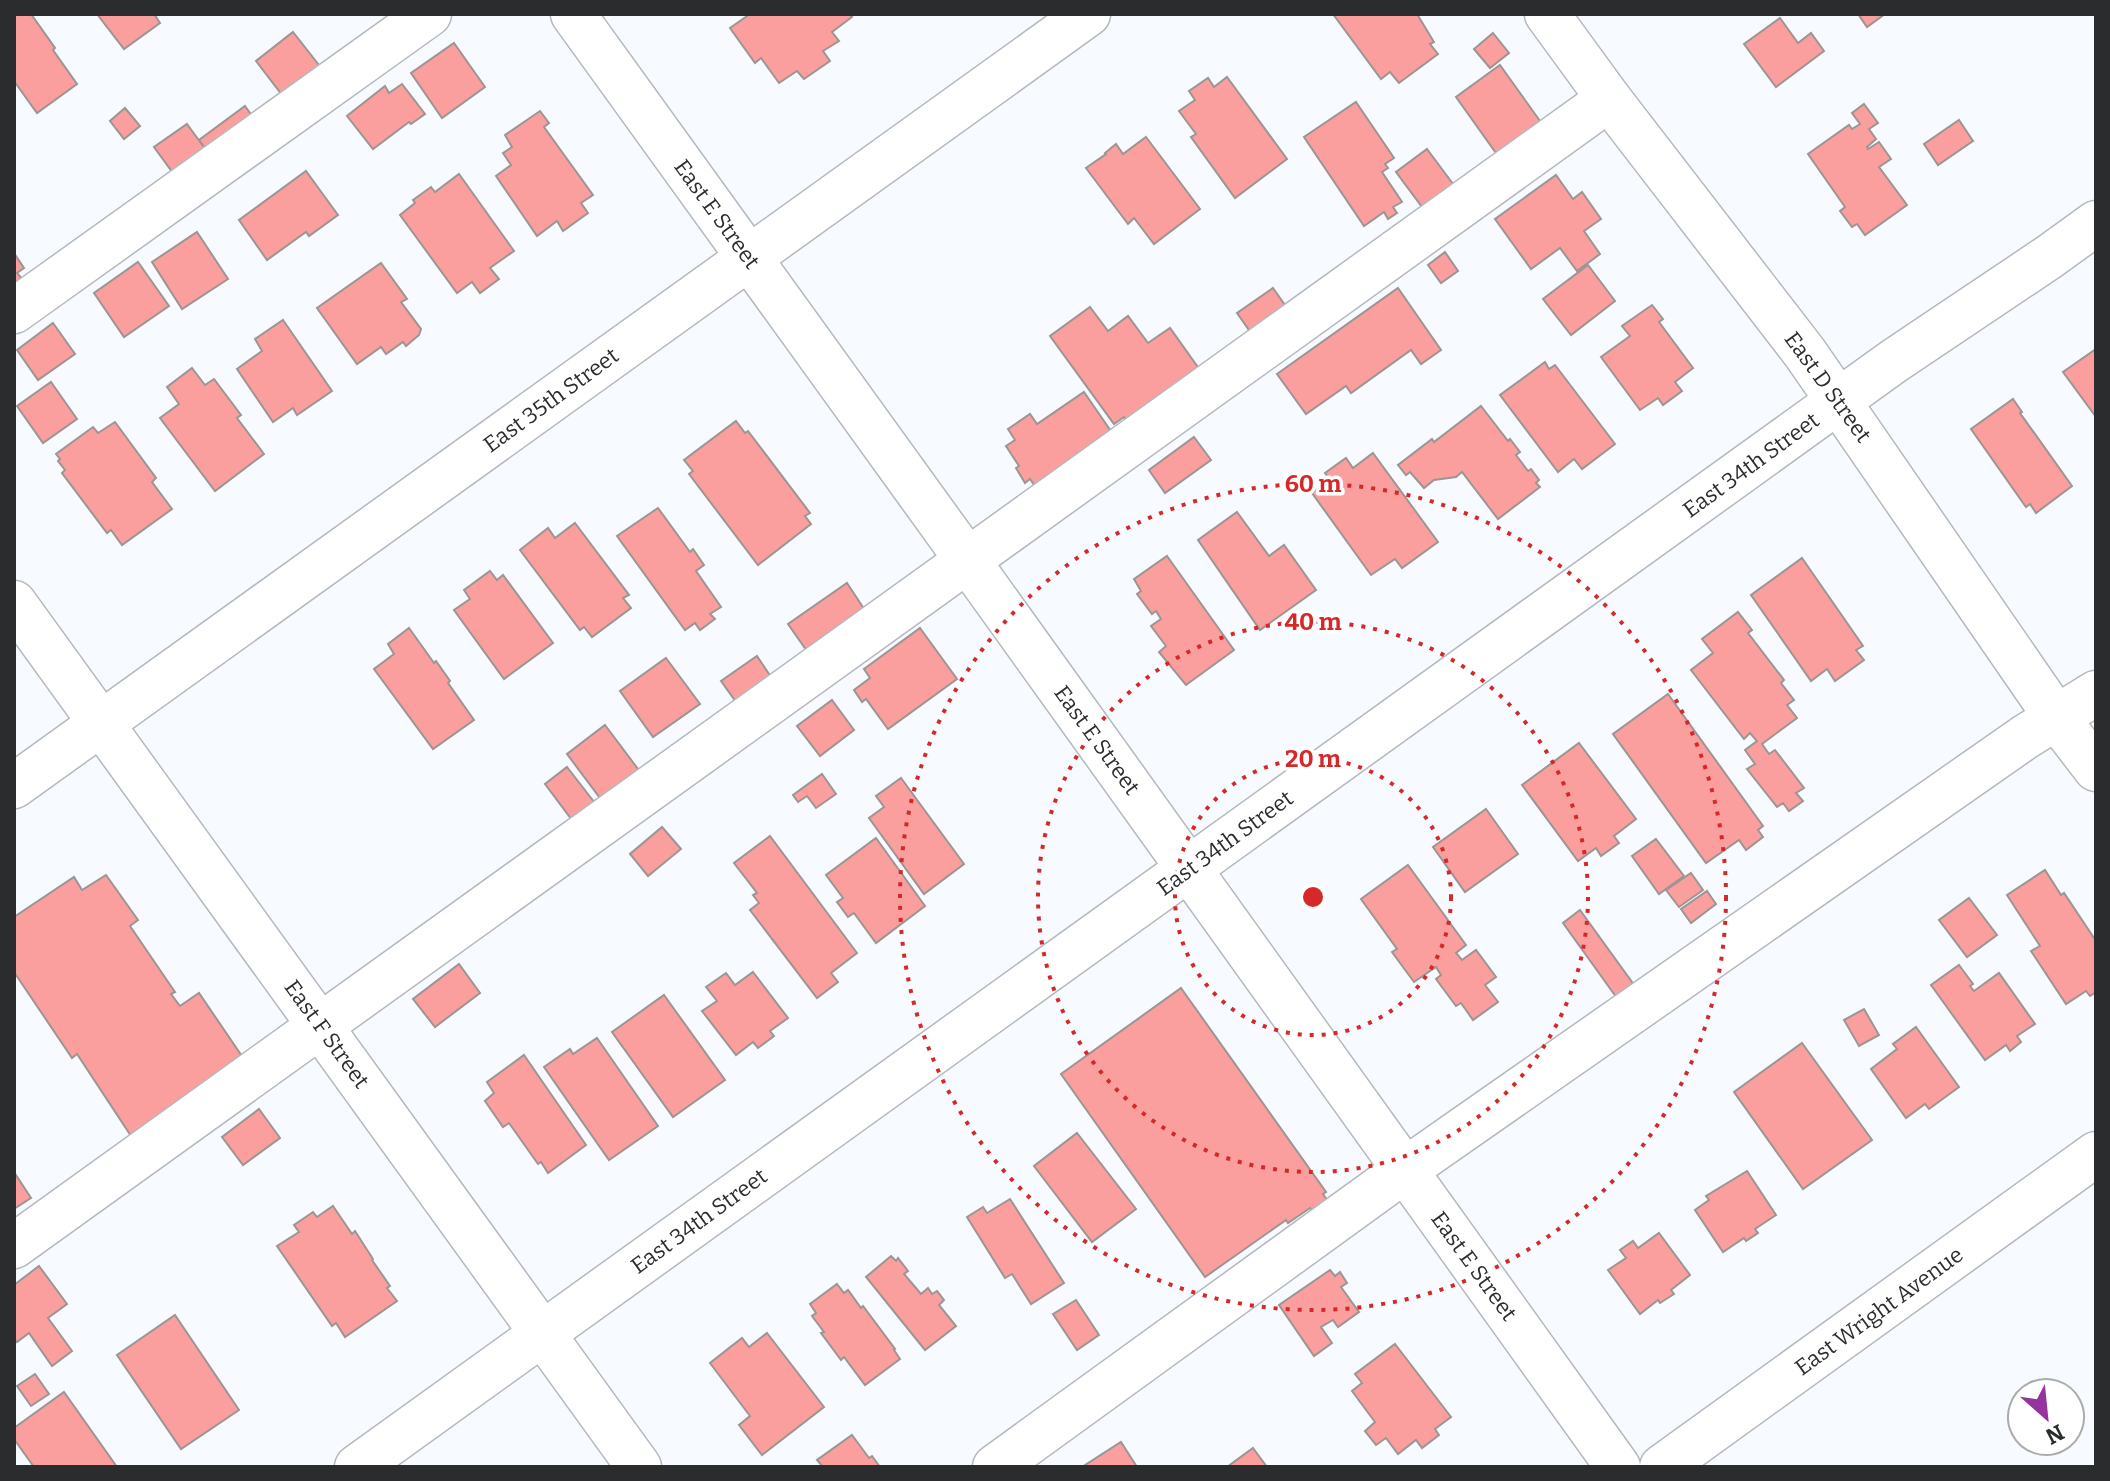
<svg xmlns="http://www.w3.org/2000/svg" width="2110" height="1481" viewBox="0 0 2110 1481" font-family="Bitter,serif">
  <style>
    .building { fill: #fa9f9e; stroke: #9d9494; stroke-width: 2 }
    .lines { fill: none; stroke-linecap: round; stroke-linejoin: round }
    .minor-casing { stroke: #b4b9bf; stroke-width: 47 }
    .minor { stroke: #fff; stroke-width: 44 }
    .ring { fill: none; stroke: #d62828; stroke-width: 4; stroke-dasharray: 4 8 }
    .labels { text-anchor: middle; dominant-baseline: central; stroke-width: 7; stroke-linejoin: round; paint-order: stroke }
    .street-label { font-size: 22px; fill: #2a2c2e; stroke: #fff }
    .centre { fill: #d62828; stroke: #fff; stroke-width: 4 }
    .ring-label { font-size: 24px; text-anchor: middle; font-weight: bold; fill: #d62828; stroke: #fff; stroke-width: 7; stroke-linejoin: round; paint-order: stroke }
  </style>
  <rect width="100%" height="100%" fill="#f7fafe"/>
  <g class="building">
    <path d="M14,14h17l24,34 -2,2 24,34 -40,29 -23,-32z"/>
    <path d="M97,14h57l6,9 -36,26z"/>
    <path d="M750,14h99l3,3 -20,15 7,9 -16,10 7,10 -26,18 -7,-8 -18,12 -18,-25 -6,5 -25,-35z"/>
    <path d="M1333,14h84l17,28 -4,2 8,10 -39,29 -9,-11 -9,7z"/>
    <path d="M1858,14h27l-18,13z"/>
    <path d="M1780,18l18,25 13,-10 13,18 -48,36 -32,-43z"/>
    <path d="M293,32l33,42 -37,30 -33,-43z"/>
    <path d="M1493,33l16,20 -19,15 -16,-19z"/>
    <path d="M454,43l31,44 -43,31 -31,-45z"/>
    <path d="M1500,65l45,63 -44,32 -45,-63z"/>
    <path d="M1227,77l60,82 -52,39 -44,-61 5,-3 -17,-23 16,-11 -6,-9 19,-13 6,9z"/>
    <path d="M402,84l23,30 -14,10 -2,-2 -36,27 -26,-33 38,-30 4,7z"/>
    <path d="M1356,102l38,56 -9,6 3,4 -6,4 20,30 -9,5 4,6 -9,6 -4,-7 -20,14 -60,-89z"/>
    <path d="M1864,104l14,19 -9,6 7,10 -9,8 1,2 11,-7 12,17 -12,8 28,38 -42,30 -8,-11 -5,3 -12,-16 5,-4 -37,-53 41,-29 3,4 8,-5 -8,-11z"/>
    <path d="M245,106l15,21 -46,34 -15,-21z"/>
    <path d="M125,108l15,18 -16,13 -14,-18z"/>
    <path d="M540,111l9,12 -5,4 49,68 -12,8 7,10 -25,18 -6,-10 -20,15 -41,-60 15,-11 -8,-12 9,-6 -7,-12z"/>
    <path d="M1959,120l14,21 -35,24 -14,-21z"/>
    <path d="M187,124l27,37 -33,23 -27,-37z"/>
    <path d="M1146,137l54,72 -46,35 -20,-26 -6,6 -42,-56 20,-14 -1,-1 11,-9 7,10z"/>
    <path d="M1427,149l32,43 -31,23 -32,-43z"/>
    <path d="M306,171l32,44 -29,21 -3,-4 -39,28 -28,-40z"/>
    <path d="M459,174l55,77 -24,17 9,11 -19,14 -8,-11 -15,11 -57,-78 15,-12 -2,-3 18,-13 4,5z"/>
    <path d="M1556,175l17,24 9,-7 19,27 -17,12 16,23 -23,17 -17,-23 -29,21 -36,-50z"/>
    <path d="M197,232l31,47 -46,30 -30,-47z"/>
    <path d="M1445,252l13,19 -17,12 -13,-18z"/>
    <path d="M14,253l10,15 -7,5 6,7 -9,7z"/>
    <path d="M138,262l31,44 -45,31 -30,-44z"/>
    <path d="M381,263l26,36 -6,3 20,27 -2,6 -13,11 -3,-4 -17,12 -5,-7 -24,17 -40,-56z"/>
    <path d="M1588,265l27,36 -44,34 -28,-36z"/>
    <path d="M1273,288l19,27 -36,25 -19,-27z"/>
    <path d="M1398,288l43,62 -20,14 -10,-14 -60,43 -5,-7 -40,28 -29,-40z"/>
    <path d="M1652,305l11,14 -4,3 34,46 -18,14 7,9 -19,14 -5,-7 -18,12 -39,-53 29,-21 -8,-10z"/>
    <path d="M1090,307l18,24 20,-15 20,27 22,-15 30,42 -69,56 -7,-9 -10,7 -64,-88z"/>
    <path d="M283,320l49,71 -35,24 -4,-7 -20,14 -36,-53 25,-18 -7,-12z"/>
    <path d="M53,323l22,31 -37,26 -21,-30z"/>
    <path d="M2096,349v68l-33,-45z"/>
    <path d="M1545,362l4,7 6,-4 60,79 -33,25 -8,-10 -16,13 -58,-77z"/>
    <path d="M192,368l13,17 9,-6 27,36 -4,3 27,36 -49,37 -55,-73 19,-14 -12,-17z"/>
    <path d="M51,382l26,37 -34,24 -26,-37z"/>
    <path d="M1084,392l33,48 -78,52 -9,-13 -5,4 -9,-15 3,-2 -13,-20 9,-6 -7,-11 22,-15 7,10z"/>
    <path d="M2013,399l9,13 -2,1 52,73 -36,27 -6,-9 -4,3 -55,-78z"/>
    <path d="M1481,406l27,35 2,-2 10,13 -4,3 12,16 3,-2 8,11 -3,3 4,4 -42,32 -36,-47 -6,5 -22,3 -10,8 -14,-16 -4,3 -8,-10 34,-26 2,3z"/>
    <path d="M736,421l9,12 3,-2 62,82 -5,3 6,8 -53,41 -69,-91 4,-3 -9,-11z"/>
    <path d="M115,422l41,56 -4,4 20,27 -50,36 -11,-15 -4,3 -45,-60 3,-3 -7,-9 2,-2 -4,-5 37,-27 5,6z"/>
    <path d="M1194,437l17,23 -46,33 -16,-23z"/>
    <path d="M1373,453l65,89 -36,26 -7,-9 -24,16 -59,-82 18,-13 -5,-7 21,-15 7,10z"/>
    <path d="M658,508l32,44 3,-3 11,16 -8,6 25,36 -11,7 5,5 -15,11 -5,-7 -10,7 -68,-94z"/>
    <path d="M1237,512l32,44 15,-11 32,45 -56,40 -62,-90z"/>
    <path d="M575,523l54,72 -6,3 8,10 -39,29 -8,-10 -4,3 -60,-80 28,-22 7,10z"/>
    <path d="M1167,556l67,94 -48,35 -27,-33 7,-6 -15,-20 10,-7 -5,-8 -4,3 -15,-20 4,-3 -7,-12z"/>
    <path d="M1802,558l61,88 -7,4 8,10 -29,21 -8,-12 -16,12 -60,-86z"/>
    <path d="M490,571l7,9 6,-5 50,68 -49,36 -50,-69 16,-11 -6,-9z"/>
    <path d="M847,583l25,38 -58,40 -26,-37z"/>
    <path d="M1738,612l14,18 -4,3 36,47 -3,3 13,17 -7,5 10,13 -35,26 7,10 6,-4 29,38 -8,5 7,8 -14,10 -6,-8 -6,4 -30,-38 8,-5 -10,-14 12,-9 -7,-8 -6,6 -53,-69 22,-17 -11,-14z"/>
    <path d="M409,628l25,35 2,-2 14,20 -2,2 26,37 -41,29 -59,-80 20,-15 -6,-10z"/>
    <path d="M920,628l37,51 -69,50 -22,-30 -4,3 -8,-12 16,-12 -6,-9z"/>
    <path d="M757,656l22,33 -35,24 -23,-32z"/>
    <path d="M666,658l34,46 -47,33 -33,-46z"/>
    <path d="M1668,694l95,132 -5,4 5,7 -17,13 -7,-10 -33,23 -93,-129z"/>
    <path d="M832,700l22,30 -34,26 -23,-30z"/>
    <path d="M605,725l36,48 -38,29 -36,-48z"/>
    <path d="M1579,743l57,76 -22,17 5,7 -18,13 -5,-8 -18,13 -56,-76z"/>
    <path d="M567,767l31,40 -23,17 -30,-40z"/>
    <path d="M822,774l14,20 -20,14 -9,-12 -9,6 -5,-7z"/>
    <path d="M901,778l63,86 -40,30 -55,-76 15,-11 -8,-11z"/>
    <path d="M1486,809l32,45 -53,38 -32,-45z"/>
    <path d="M662,827l19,22 -33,27 -18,-22z"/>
    <path d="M770,836l87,117 -26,20 7,9 -21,16 -67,-88 9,-7 -6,-8 4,-2 -23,-30z"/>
    <path d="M876,838l49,68 -49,37 -22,-30 -6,4 -11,-15 6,-4 -17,-23z"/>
    <path d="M1656,839l28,37 -25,18 -27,-38z"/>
    <path d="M1408,865l58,80 -10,8 6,7 14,-10 20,27 -11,8 13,17 -25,18 -12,-17 -5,3 -20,-27 5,-4 -5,-8 -22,15 -22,-30 5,-3 -36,-50z"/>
    <path d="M2045,870l16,25 3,-2 32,48v51l-6,4 -4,-5 -20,13 -35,-53 9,-5 -33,-51z"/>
    <path d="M1691,873l12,17 -24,17 -13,-17z"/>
    <path d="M106,875l32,45 -8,6 45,66 -4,2 9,12 19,-13 51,75 -113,77 -60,-91 -5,4 -58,-86v-55l60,-40 8,13z"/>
    <path d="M1707,891l9,13 -25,19 -10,-14z"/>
    <path d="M1969,898l28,37 -30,22 -28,-37z"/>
    <path d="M1580,910l57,79 -18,12 -56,-78z"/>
    <path d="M459,964l21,29 -45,34 -22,-28z"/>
    <path d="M1959,965l14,19 -3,2 4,5 25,-18 36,51 -18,12 4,6 -11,9 -4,-6 -21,15 -54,-75z"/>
    <path d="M753,972l35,46 -18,13 4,5 -16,12 -5,-6 -17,13 -34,-44 15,-10 -11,-14 20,-14 9,12z"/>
    <path d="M1181,988l145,204 -3,2 9,13 -14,11 -8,-10 -22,15 -2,-3 -81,57 -144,-203z"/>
    <path d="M664,995l61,85 -52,37 -61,-85z"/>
    <path d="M1864,1009l15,26 -20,11 -15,-26z"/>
    <path d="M1916,1027l43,60 -30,22 -4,-5 -19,14 -35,-49 26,-20 -4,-5z"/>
    <path d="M597,1038l61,88 -49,34 -65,-93 26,-18 3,5z"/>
    <path d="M1802,1043l70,97 -69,49 -69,-97z"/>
    <path d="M524,1055l62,90 -38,28 -7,-11 -3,2 -29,-41 -6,4 -18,-26 9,-8 -7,-11z"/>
    <path d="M259,1109l21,29 -37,27 -21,-28z"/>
    <path d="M1077,1133l59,76 -44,33 -58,-76z"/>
    <path d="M1747,1171l29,44 -21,14 3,4 -12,8 -2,-3 -21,14 -28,-42 14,-10 -3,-4z"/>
    <path d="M14,1172l17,26 -17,11z"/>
    <path d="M1010,1199l54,84 -33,21 -19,-30 -7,4 -38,-61 16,-10 4,6z"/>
    <path d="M333,1206l19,28 3,-3 18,28 -1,1 18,26 -3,2 10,13 -52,36 -9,-14 -4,3 -55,-80 22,-14 -5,-7 19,-13 4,5z"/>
    <path d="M1659,1233l31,42 -19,15 3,4 -14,9 -2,-3 -18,14 -32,-44 18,-12 -6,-8 13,-9 5,7z"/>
    <path d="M891,1256l5,5 2,-3 10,13 -4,3 17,20 7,-6 4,6 5,-3 7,9 -5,5 17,21 -31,24 -59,-73z"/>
    <path d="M39,1266l28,38 -19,14 24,33 -20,15 -23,-33 -12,9 -3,-4v-53z"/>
    <path d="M1330,1270l5,6 5,-4 7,11 -6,4 18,25 -21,15 -5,-7 -12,7 11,16 -18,13 -35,-51z"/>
    <path d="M837,1284l7,9 4,-3 13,18 2,-2 32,43 -1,1 6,9 -35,26 -21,-28 -3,3 -20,-27 3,-1 -12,-16 4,-3 -6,-9z"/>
    <path d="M1076,1300l23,35 -22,15 -24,-36z"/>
    <path d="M175,1315l64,95 -58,39 -64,-94z"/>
    <path d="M767,1333l57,74 -62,48 -23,-30 11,-9 -40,-53 32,-25 7,9z"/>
    <path d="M1395,1344l56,73 -16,12 4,6 -17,13 -6,-8 -18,14 -12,-16 -10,7 -11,-14 10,-9 -23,-31 10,-8 -7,-9z"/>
    <path d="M35,1374l14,20 -18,12 -14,-20z"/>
    <path d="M64,1392l53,75h-83l-20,-28v-11z"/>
    <path d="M852,1435l17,23 3,-2 8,11h-57l-6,-7z"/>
    <path d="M1121,1442l16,25h-55z"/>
    <path d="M1253,1448l14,19h-40z"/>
  </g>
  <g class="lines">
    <g class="minor-casing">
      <g id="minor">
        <path d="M573,14l395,547 650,906"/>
        <path d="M1547,14l62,85 196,254 251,364 40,52"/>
        <path d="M14,311l415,-297"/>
        <path d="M14,603l625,864"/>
        <path d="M14,786l1074,-772"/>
        <path d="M14,1246l1595,-1147"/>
        <path d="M357,1467l1537,-1106 155,-104 47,-34"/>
        <path d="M995,1467l410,-297 620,-433 71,-44"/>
        <path d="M1662,1467l434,-313"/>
      </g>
    </g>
    <use href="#minor" class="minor"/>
  </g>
  <g class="ring">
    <circle cx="1313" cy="897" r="138"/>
    <circle cx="1313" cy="897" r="275"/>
    <circle cx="1313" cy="897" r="413"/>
  </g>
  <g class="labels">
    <g class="street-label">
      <text transform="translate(717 214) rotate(54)">East E Street</text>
      <text transform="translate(1828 387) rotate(54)">East D Street</text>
      <text transform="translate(551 400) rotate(-36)">East 35th Street</text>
      <text transform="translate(1751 465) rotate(-36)">East 34th Street</text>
      <text transform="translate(1097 740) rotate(54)">East E Street</text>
      <text transform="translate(1225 843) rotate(-36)">East 34th Street</text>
      <text transform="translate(327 1034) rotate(54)">East F Street</text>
      <text transform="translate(699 1221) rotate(-36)">East 34th Street</text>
      <text transform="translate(1474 1266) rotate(54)">East E Street</text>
      <text transform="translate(1879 1311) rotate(-36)">East Wright Avenue</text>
    </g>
  </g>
  <circle cx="1313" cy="897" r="12" class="centre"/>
  <g class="ring-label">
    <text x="1313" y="492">60 m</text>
    <text x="1313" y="630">40 m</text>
    <text x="1313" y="767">20 m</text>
  </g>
  <rect width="2110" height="1481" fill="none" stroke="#2a2c2e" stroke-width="32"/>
  <g transform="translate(2046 1417) rotate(153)"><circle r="38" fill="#ffffff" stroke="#aaabab" stroke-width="2"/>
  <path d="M0-6L14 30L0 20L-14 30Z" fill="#94349c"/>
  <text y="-12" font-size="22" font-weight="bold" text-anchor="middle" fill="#2a2c2e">N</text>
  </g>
</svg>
